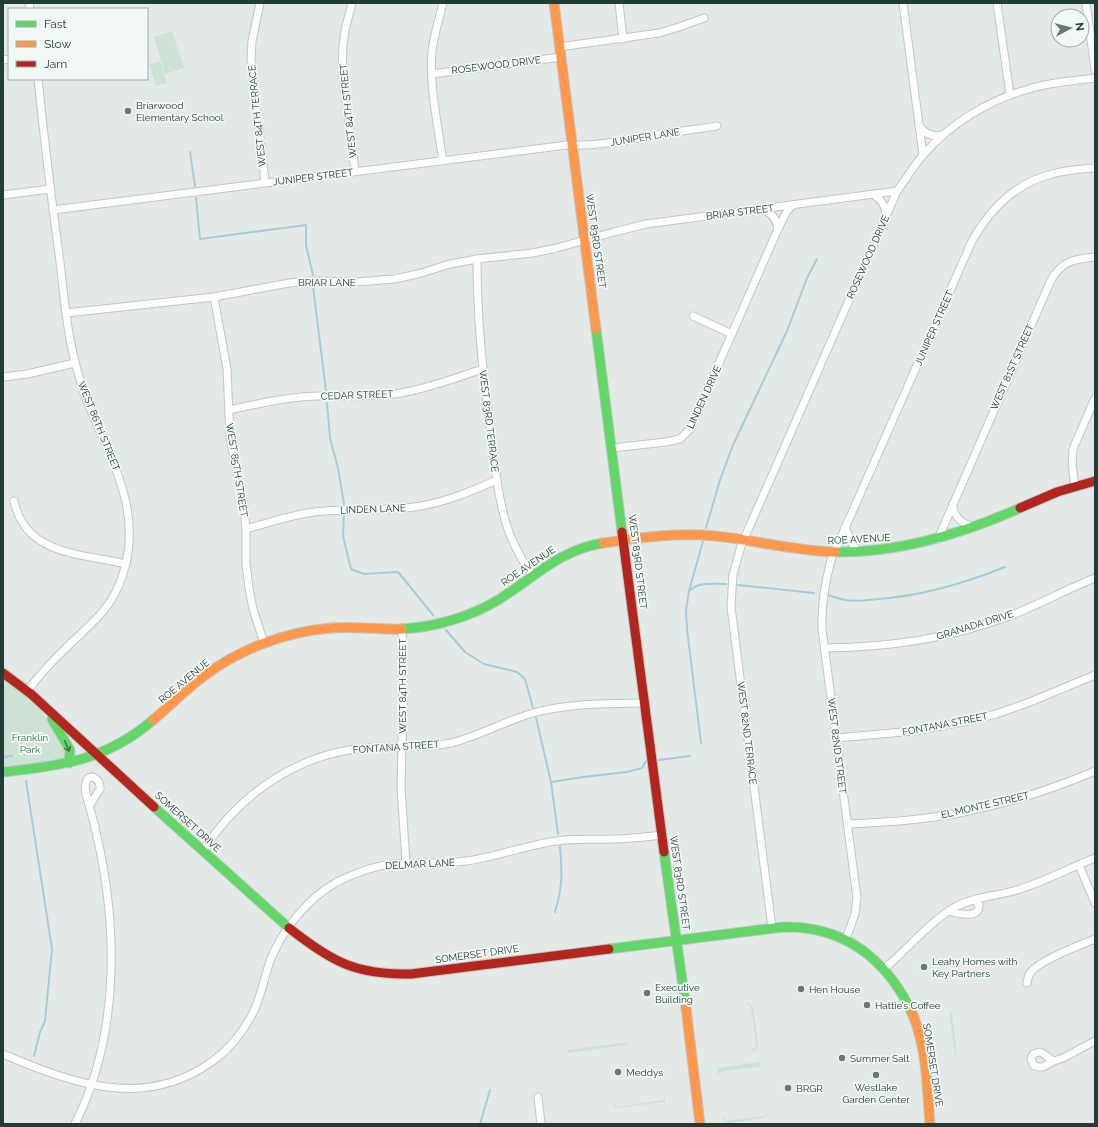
<svg xmlns="http://www.w3.org/2000/svg" width="1098" height="1127" viewBox="0 0 1098 1127" font-family="Raleway,sans-serif">
  <style>
    .green { fill: #cde2d5 }
    .lines { fill: none; stroke-linecap: round; stroke-linejoin: round }
    .stream { stroke: #a5ccd6; stroke-width: 2 }
    .street-casing { stroke: #c0c6c4; stroke-width: 9 }
    .fast-casing { stroke: #bfc7c4; stroke-width: 11 }
    .slow-casing { stroke: #bfc7c4; stroke-width: 11 }
    .jam-casing { stroke: #bfc7c4; stroke-width: 11 }
    .street { stroke: #fbfcfb; stroke-width: 7 }
    .fast { stroke: #63d668; stroke-width: 9 }
    .slow { stroke: #ff974d; stroke-width: 9 }
    .jam { stroke: #b3261e; stroke-width: 9 }
    .oneway { stroke: #3c7a4b }
    .poi-dot { fill: #667975; stroke: #f2f8f5; stroke-width: 1.5 }
    .labels { text-anchor: middle; dominant-baseline: central; stroke-width: 3.5; stroke-linejoin: round; paint-order: stroke }
    .street-label { font-size: 10px; fill: #223c37; stroke: #f2f8f5 }
    .poi-label { font-size: 10px; fill: #223c37; stroke: #f2f8f5; text-anchor: start }
    .park-label { font-size: 10px; fill: #2d724d; stroke: #f2f8f5 }
  </style>
  <rect width="100%" height="100%" fill="#e3e9e7"/>
  <g class="green">
    <path d="M172,31l12,37 -19,6 -11,-37z"/>
    <path d="M160,61l7,22 -11,3 -7,-22z"/>
    <path d="M3,673l39,39 23,37 1,9 -2,1 -61,13z"/>
    <path d="M747,1003l4,1 2,3 5,38 -2,5 -4,2v-3l4,-2 -5,-40 -1,-3 -4,1z"/>
    <path d="M952,1012l5,43h-2l-6,-42z"/>
    <path d="M628,1042l-1,3 -59,8 -1,-2v-1z"/>
    <path d="M759,1057l2,14 -2,-4 -40,5v4l-1,1 -1,-14h1l1,5 39,-6z"/>
    <path d="M664,1096l1,1v5l-51,6h-1l1,-5h1l1,4 47,-7z"/>
    <path d="M766,1111l1,5 -1,1 -42,7 -1,-8h2l1,5 39,-5z"/>
  </g>
  <g class="lines">
    <g class="stream">
      <path d="M190,152l5,34"/>
      <path d="M196,198l4,41 106,-14v20l7,30"/>
      <path d="M313,287l13,104"/>
      <path d="M327,403l3,35 8,30 6,36"/>
      <path d="M344,514l-1,22 8,33 13,5 33,-2 2,1 34,42"/>
      <path d="M706,528l14,-48 13,-35 54,-114 20,-53 10,-19"/>
      <path d="M738,585l76,8"/>
      <path d="M689,591c10,-10 24,-7 37,-7"/>
      <path d="M827,595c6,1 12,4 18,5 10,2 23,0 33,-1 44,-3 87,-16 127,-32"/>
      <path d="M446,630l19,22 19,12 33,8 8,7 8,29"/>
      <path d="M536,718l15,64"/>
      <path d="M701,743l-14,-114 -1,-19 3,-19 14,-50"/>
      <path d="M3,757l9,-1"/>
      <path d="M659,760l31,-4"/>
      <path d="M26,781l26,168 -7,72 -5,11 -6,24"/>
      <path d="M558,834l-7,-52 32,-5 44,-5 15,-4 4,-7"/>
      <path d="M555,912c8,-26 7,-40 5,-66"/>
      <path d="M480,1124l10,-34"/>
    </g>
    <g class="street-casing">
      <g id="street">
        <path d="M29,3l1,6"/>
        <path d="M260,3l-8,38 -1,18 14,123"/>
        <path d="M352,3l-7,27 -2,16 -1,22 13,103"/>
        <path d="M619,3l4,36"/>
        <path d="M903,3l20,152"/>
        <path d="M997,3l13,92"/>
        <path d="M1086,3l9,67"/>
        <path d="M559,47l100,-14 20,-6 25,-9"/>
        <path d="M3,60l6,-1"/>
        <path d="M432,74l129,-17"/>
        <path d="M919,125c5,9 14,12 24,10"/>
        <path d="M443,161c-5,-34 -14,-77 -11,-110 2,-16 7,-32 11,-48"/>
        <path d="M3,195l47,-6"/>
        <path d="M874,195c7,5 12,11 12,19"/>
        <path d="M53,210l514,-65c31,2 64,-6 95,-11 18,-3 37,-5 55,-8"/>
        <path d="M763,210c9,3 14,9 15,19"/>
        <path d="M477,259c0,56 5,111 13,166 3,29 6,59 13,87 5,23 16,44 29,63"/>
        <path d="M214,297l13,72 3,68 14,71 2,21v35l3,24 4,21 11,34"/>
        <path d="M66,313l148,-16 75,-14 22,-2 46,1 37,-3 24,-5 32,-10 27,-5 55,-6 21,-4 61,-17 32,-8 251,-33"/>
        <path d="M693,316l39,18"/>
        <path d="M3,377l24,-3 48,-11"/>
        <path d="M229,410c24,-5 48,-11 72,-13 33,-3 67,1 100,-4 28,-5 55,-15 81,-24"/>
        <path d="M612,448l54,-6 14,-3 10,-10 88,-200 9,-18 6,-6"/>
        <path d="M1075,486l-3,-21 1,-16 22,-51"/>
        <path d="M14,501c12,55 67,52 112,63"/>
        <path d="M953,504c0,13 10,20 21,23"/>
        <path d="M845,527l6,15 7,10"/>
        <path d="M246,529c22,-6 45,-14 68,-17 36,-4 72,0 107,-6 27,-5 51,-15 76,-26"/>
        <path d="M938,539l113,-259c11,-19 23,-21 44,-23"/>
        <path d="M402,628l1,77 -2,81 5,77"/>
        <path d="M825,648c66,-1 124,-9 187,-33 28,-11 55,-26 83,-37"/>
        <path d="M27,691c12,-15 24,-29 38,-42 25,-25 47,-39 58,-75 20,-62 -11,-112 -34,-168 -7,-18 -13,-38 -17,-57 -7,-31 -9,-64 -13,-95 -8,-58 -15,-117 -21,-175"/>
        <path d="M836,738l78,-7 54,-10 28,-7 34,-12 65,-27"/>
        <path d="M848,824c38,-2 78,-4 116,-12 45,-9 89,-23 131,-41"/>
        <path d="M203,851c36,-57 96,-98 163,-103 28,-3 57,1 85,-5 28,-7 54,-22 82,-30 36,-10 75,-9 112,-10"/>
        <path d="M1079,865l16,38"/>
        <path d="M949,911c9,3 31,8 30,-6l-4,-5"/>
        <path d="M772,928l-41,-321 2,-32 8,-29 156,-355c9,-12 17,-26 27,-37 27,-31 65,-54 105,-65 21,-7 44,-8 66,-11"/>
        <path d="M846,939l9,-25 2,-16 -35,-269c-1,-24 3,-46 9,-69l141,-319c18,-32 44,-58 80,-67 14,-4 29,-5 43,-6"/>
        <path d="M884,969c24,-20 44,-46 71,-62 18,-10 42,-11 62,-17 27,-8 52,-22 78,-32"/>
        <path d="M1027,983c1,-4 1,-8 4,-11 9,-12 49,-27 64,-33"/>
        <path d="M3,1054c68,29 140,56 207,9 20,-14 37,-35 46,-57 6,-15 9,-30 14,-45 12,-31 38,-63 67,-79 18,-9 38,-17 59,-18 23,-2 46,0 70,-3 31,-4 60,-16 91,-20 18,-3 36,-1 54,-2 17,0 34,-2 51,-4"/>
        <path d="M1054,1061c-6,-2 -8,-7 -14,-9l-7,2 -2,5 3,7 5,1h4l11,-6 9,-3 32,-17"/>
        <path d="M538,1097l3,27"/>
        <path d="M75,1124c48,-96 43,-211 16,-312 -2,-8 -8,-22 -5,-30 3,-10 15,-3 14,7l-10,16"/>
      </g>
    </g>
    <g class="fast-casing">
      <g id="fast">
        <path d="M596,329l26,203"/>
        <path d="M835,552c65,1 127,-18 185,-44"/>
        <path d="M402,629c33,-2 68,-12 96,-29 36,-22 61,-50 105,-57"/>
        <path d="M52,719l18,31 -1,13"/>
        <path d="M3,772c58,-6 104,-12 150,-52"/>
        <path d="M154,807l135,121"/>
        <path d="M664,852l22,156"/>
        <path d="M609,949l174,-22c7,0 14,0 21,1 52,6 87,40 108,85"/>
      </g>
    </g>
    <g class="slow-casing">
      <g id="slow">
        <path d="M554,3l42,326"/>
        <path d="M603,543c36,-5 74,-11 112,-7 40,4 79,15 120,16"/>
        <path d="M153,720c17,-14 33,-31 51,-44 37,-28 82,-44 127,-48 24,-2 47,2 71,1"/>
        <path d="M686,1008l14,116"/>
        <path d="M912,1013c15,34 15,75 18,111"/>
      </g>
    </g>
    <g class="jam-casing">
      <g id="jam">
        <path d="M1020,508l37,-16 38,-11"/>
        <path d="M622,532l42,320"/>
        <path d="M3,673l28,21 123,113"/>
        <path d="M289,928c43,34 67,47 122,46l198,-25"/>
      </g>
    </g>
    <use href="#street" class="street"/>
    <use href="#fast" class="fast"/>
    <use href="#slow" class="slow"/>
    <use href="#jam" class="jam"/>
  </g>
  <defs><path id="oneway-shaft" d="M-6 0H5M1.5-3L5.5 0L1.5 3" fill="none" stroke-width="1.6" stroke-linecap="round" stroke-linejoin="round"/></defs>
  <use class="oneway" href="#oneway-shaft" transform="translate(67 746) rotate(66)"/>
  <g class="poi-dot">
    <circle cx="128" cy="111" r="4"/>
    <circle cx="924" cy="967" r="4"/>
    <circle cx="801" cy="989" r="4"/>
    <circle cx="647" cy="993" r="4"/>
    <circle cx="867" cy="1005" r="4"/>
    <circle cx="842" cy="1058" r="4"/>
    <circle cx="618" cy="1072" r="4"/>
    <circle cx="876" cy="1075" r="4"/>
    <circle cx="788" cy="1088" r="4"/>
  </g>
  <g class="labels">
    <g class="street-label">
      <text transform="translate(496 65) rotate(-7)">ROSEWOOD DRIVE</text>
      <text transform="translate(348 111) rotate(-96)">WEST 84TH STREET</text>
      <text transform="translate(257 116) rotate(-96)">WEST 84TH TERRACE</text>
      <text transform="translate(645 137) rotate(-9)">JUNIPER LANE</text>
      <text transform="translate(313 177) rotate(-7)">JUNIPER STREET</text>
      <text transform="translate(740 212) rotate(-7)">BRIAR STREET</text>
      <text transform="translate(596 241) rotate(82)">WEST 83RD STREET</text>
      <text transform="translate(868 257) rotate(-66)">ROSEWOOD DRIVE</text>
      <text x="327" y="282">BRIAR LANE</text>
      <text transform="translate(934 328) rotate(-66)">JUNIPER STREET</text>
      <text transform="translate(1012 367) rotate(-66)">WEST 81ST STREET</text>
      <text transform="translate(357 395) rotate(-2)">CEDAR STREET</text>
      <text transform="translate(704 397) rotate(-65)">LINDEN DRIVE</text>
      <text transform="translate(489 421) rotate(83)">WEST 83RD TERRACE</text>
      <text transform="translate(99 426) rotate(68)">WEST 86TH STREET</text>
      <text transform="translate(237 470) rotate(81)">WEST 85TH STREET</text>
      <text transform="translate(373 509) rotate(-2)">LINDEN LANE</text>
      <text transform="translate(859 539) rotate(-3)">ROE AVENUE</text>
      <text transform="translate(638 562) rotate(83)">WEST 83RD STREET</text>
      <text transform="translate(528 566) rotate(-34)">ROE AVENUE</text>
      <text transform="translate(975 625) rotate(-17)">GRANADA DRIVE</text>
      <text transform="translate(184 681) rotate(-40)">ROE AVENUE</text>
      <text transform="translate(402 686) rotate(-90)">WEST 84TH STREET</text>
      <text transform="translate(945 724) rotate(-11)">FONTANA STREET</text>
      <text transform="translate(747 733) rotate(83)">WEST 82ND TERRACE</text>
      <text transform="translate(837 746) rotate(83)">WEST 82ND STREET</text>
      <text transform="translate(396 747) rotate(-4)">FONTANA STREET</text>
      <text transform="translate(985 805) rotate(-13)">EL MONTE STREET</text>
      <text transform="translate(188 822) rotate(42)">SOMERSET DRIVE</text>
      <text transform="translate(420 864) rotate(-3)">DELMAR LANE</text>
      <text transform="translate(680 883) rotate(82)">WEST 83RD STREET</text>
      <text transform="translate(477 954) rotate(-8)">SOMERSET DRIVE</text>
      <text transform="translate(933 1065) rotate(81)">SOMERSET DRIVE</text>
    </g>
    <g class="poi-label">
      <text x="136" y="105">Briarwood<tspan x="136" dy="12">Elementary School</tspan></text>
      <text x="932" y="961">Leahy Homes with<tspan x="932" dy="12">Key Partners</tspan></text>
      <text x="655" y="987">Executive<tspan x="655" dy="12">Building</tspan></text>
      <text x="809" y="989">Hen House</text>
      <text x="875" y="1005">Hattie’s Coffee</text>
      <text x="850" y="1058">Summer Salt</text>
      <text x="626" y="1072">Meddys</text>
      <text x="876" y="1087" text-anchor="middle">Westlake<tspan x="876" dy="12">Garden Center</tspan></text>
      <text x="796" y="1088">BRGR</text>
    </g>
    <g class="park-label">
      <text x="30" y="737">Franklin<tspan x="30" dy="12">Park</tspan></text>
    </g>
  </g>
  <rect width="1098" height="1127" fill="none" stroke="#223c37" stroke-width="8"/>
  <rect x="8" y="8" width="140" height="72" fill="#f2f8f5" stroke="#9fada9"/>
  <rect x="16" y="21" width="20" height="6" fill="#63d668" stroke="#9fada9"/>
  <text x="44" y="28" font-size="12" fill="#223c37">Fast</text>
  <rect x="16" y="41" width="20" height="6" fill="#ff974d" stroke="#9fada9"/>
  <text x="44" y="48" font-size="12" fill="#223c37">Slow</text>
  <rect x="16" y="61" width="20" height="6" fill="#b3261e" stroke="#9fada9"/>
  <text x="44" y="68" font-size="12" fill="#223c37">Jam</text>
  <g transform="translate(1070 28) rotate(83)"><circle r="19" fill="#f2f8f5" stroke="#9fada9"/>
  <path d="M0-3L7 15L0 10L-7 15Z" fill="#667975"/>
  <text y="-6" font-size="11" font-weight="bold" text-anchor="middle" fill="#223c37">N</text>
  </g>
</svg>
